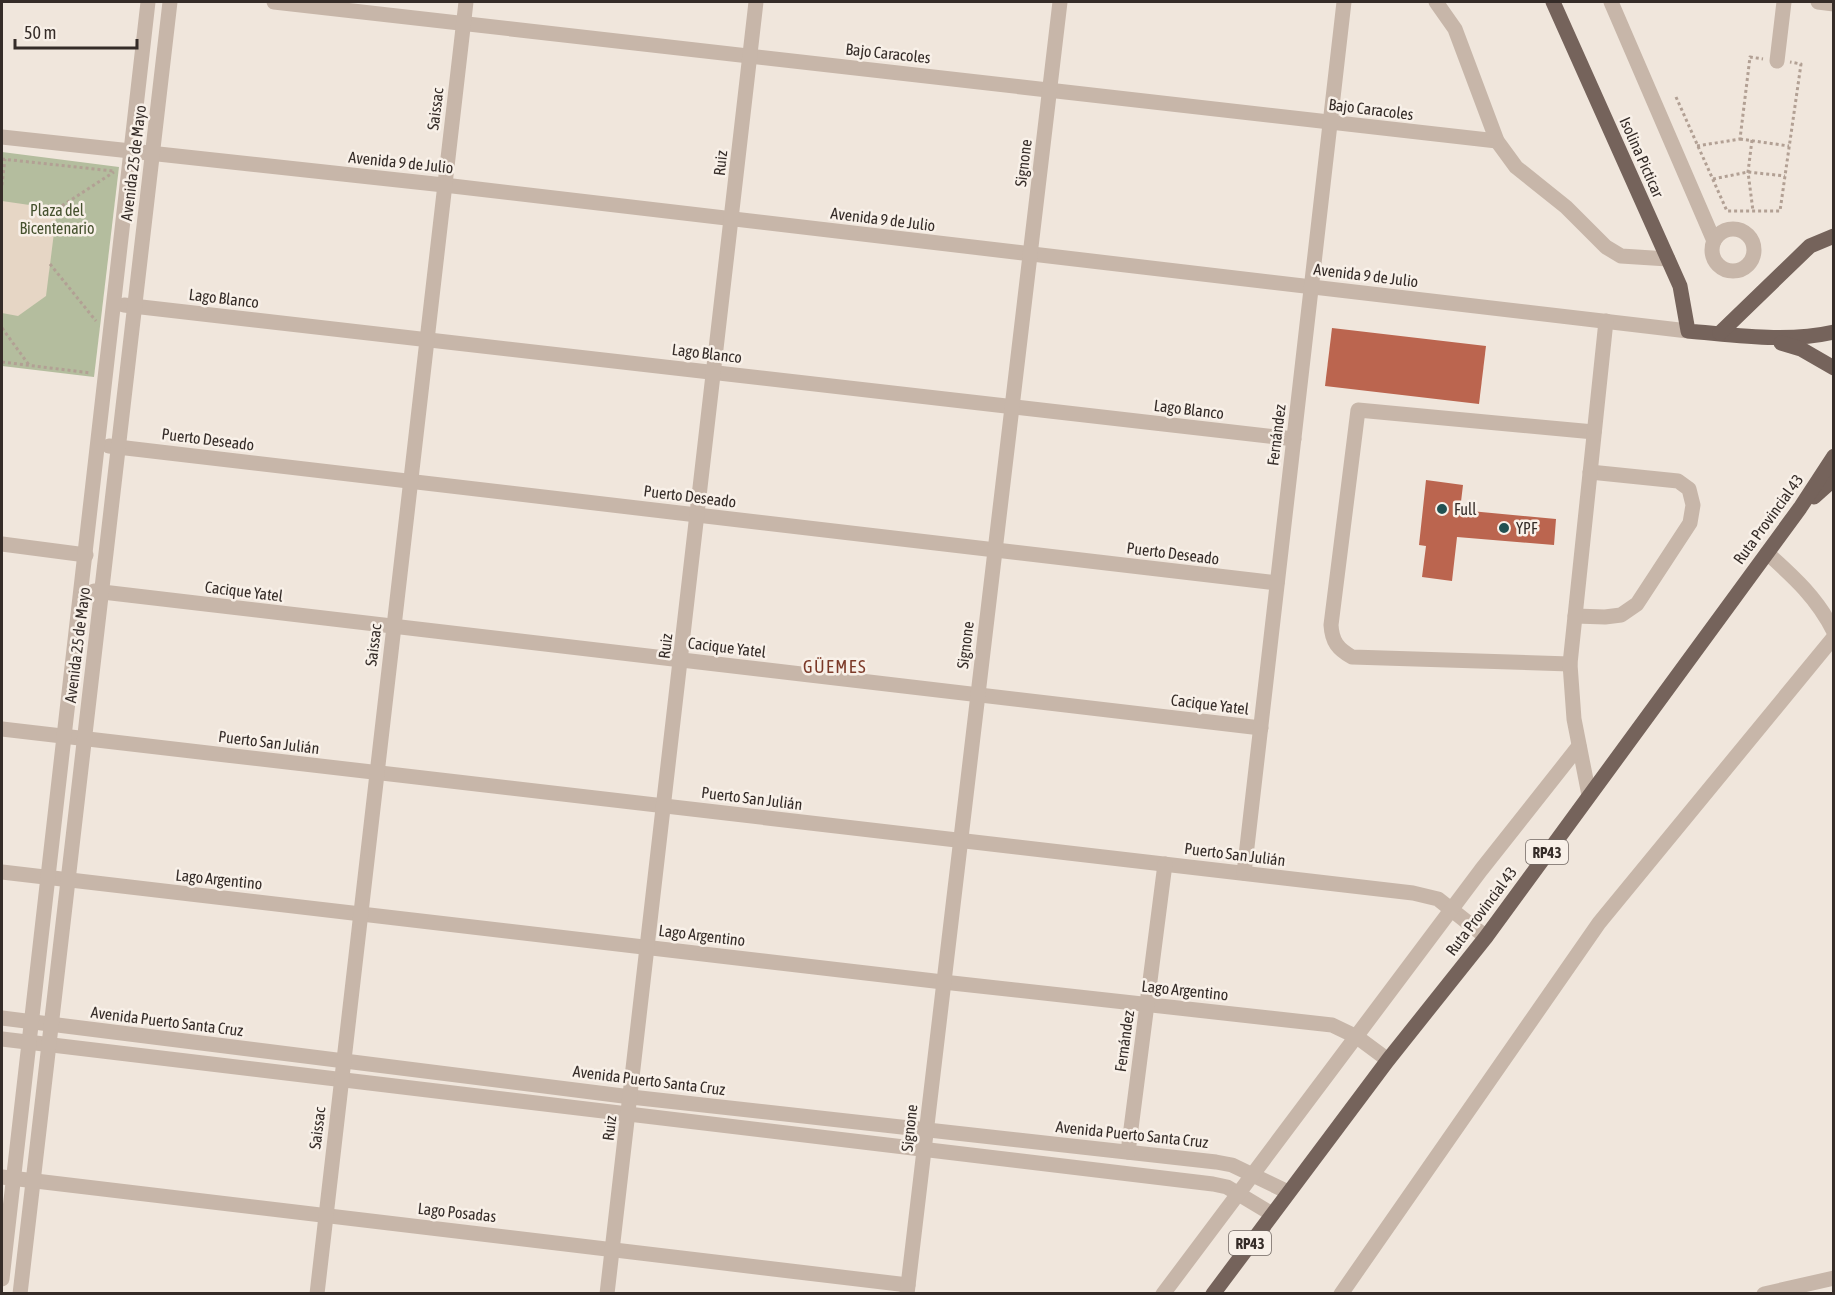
<svg xmlns="http://www.w3.org/2000/svg" width="1835" height="1295" viewBox="0 0 1835 1295" font-family="'Asap Condensed',sans-serif">
  <style>
    .green { fill: #b4bd9e }
    .plaza { fill: #e6d6c5 }
    .building { fill: #bb654f }
    .lines { fill: none; stroke-linecap: round; stroke-linejoin: round }
    .path { stroke: #b2a094; stroke-width: 3; stroke-dasharray: 3 3; stroke-linecap: butt }
    .minor { stroke: #c7b6a9; stroke-width: 15 }
    .major { stroke: #75635b; stroke-width: 15 }
    .poi-dot { fill: #225152; stroke: #f8f0e8; stroke-width: 2 }
    .labels { text-anchor: middle; dominant-baseline: central; stroke-width: 5; stroke-linejoin: round; paint-order: stroke }
    .shield { fill: #f8f0e8; stroke: #706762; stroke-width: 1.5 }
    .shield-label { font-size: 15px; font-weight: bold; fill: #352c28 }
    .street-label { font-size: 16px; fill: #352c28; stroke: #f8f0e8 }
    .park-label { font-size: 16px; fill: #45512e; stroke: #f8f0e8 }
    .poi-label { font-size: 16px; fill: #352c28; stroke: #f8f0e8; text-anchor: start }
    .neighbourhood-label { font-size: 18px; letter-spacing: 1.5px; fill: #7c3a29; stroke: #f8f0e8 }
  </style>
  <rect width="100%" height="100%" fill="#f0e6dc"/>
  <path class="green" d="M2,152l117,15 -25,210 -92,-11z"/>
  <path class="plaza" d="M2,201l55,8 -11,87 -28,20 -16,-3z"/>
  <g class="building">
    <path d="M1332,328l154,18 -7,58 -154,-18z"/>
    <path d="M1426,480l37,5 -3,25 96,9 -2,26 -97,-8 -5,44 -30,-4 4,-31 -7,-1z"/>
  </g>
  <g class="lines">
    <g class="path">
      <path d="M1676,97l51,114h53l21,-147 -11,-2"/>
      <path d="M1740,139l49,7"/>
      <path d="M1752,140l-4,32 5,39"/>
      <path d="M1697,146l43,-7 10,-82 13,2"/>
      <path d="M2,159l111,12"/>
      <path d="M1713,179l35,-7 37,4"/>
      <path d="M2,185l3,-26"/>
      <path d="M57,209l57,-37"/>
      <path d="M50,264l46,57"/>
      <path d="M2,328l27,37"/>
      <path d="M2,362l89,11"/>
    </g>
    <g class="minor">
      <path d="M274,2l1223,139"/>
      <path d="M1436,2l19,27 42,112 19,26 50,40 40,40 15,9 47,3"/>
      <path d="M1611,2l103,239"/>
      <path d="M1818,2l16,2"/>
      <path d="M1777,61l7,-59"/>
      <path d="M2,137l442,48 1244,146"/>
      <circle cx="1733" cy="250" r="21"/>
      <path d="M124,305l1170,134"/>
      <path d="M109,446l1168,137"/>
      <path d="M2,544l84,11"/>
      <path d="M1767,553c27,24 51,46 67,79"/>
      <path d="M94,591l1167,137"/>
      <path d="M1575,616l30,1 16,-2 16,-11 53,-81 3,-18 -4,-16 -11,-8 -88,-9"/>
      <path d="M1570,664l-218,-7c-14,-8 -20,-15 -21,-32l27,-215 236,22"/>
      <path d="M2,729l1411,164 25,6 48,38"/>
      <path d="M1589,795l-15,-76 -4,-55 36,-343"/>
      <path d="M2,872l941,110 389,43 25,12 31,23"/>
      <path d="M1244,873l100,-871"/>
      <path d="M2,1018l629,79 585,65 16,3 56,27"/>
      <path d="M2,1039l1211,145 14,3 45,27"/>
      <path d="M1128,1152l37,-288"/>
      <path d="M2,1177l906,108"/>
      <path d="M2,1279l146,-1277"/>
      <path d="M20,1294l150,-1292"/>
      <path d="M317,1294l149,-1292"/>
      <path d="M607,1294l149,-1292"/>
      <path d="M907,1294l153,-1292"/>
      <path d="M1163,1294l318,-424 98,-124"/>
      <path d="M1341,1294l258,-371 235,-286"/>
      <path d="M1764,1294l70,-16"/>
    </g>
    <g class="major">
      <path d="M1553,2l127,284 8,45c48,4 98,12 146,1"/>
      <path d="M1720,333l90,-87 24,-10"/>
      <path d="M1781,343l20,6 33,19"/>
      <path d="M1814,497l20,-18"/>
      <path d="M1213,1294l175,-234 98,-123 314,-429 34,-52"/>
    </g>
  </g>
  <g class="poi-dot">
    <circle cx="1442" cy="509" r="6"/>
    <circle cx="1504" cy="528" r="6"/>
  </g>
  <g class="labels">
    <g class="shield">
      <rect x="1526" y="840" width="42" height="24" rx="4.5"/>
      <rect x="1229" y="1231" width="42" height="24" rx="4.5"/>
    </g>
    <g class="shield-label">
      <text x="1547" y="852">RP43</text>
      <text x="1250" y="1243">RP43</text>
    </g>
    <g class="street-label">
      <text transform="translate(888 53) rotate(6)">Bajo Caracoles</text>
      <text transform="translate(435 109) rotate(-83)">Saissac</text>
      <text transform="translate(1371 109) rotate(7)">Bajo Caracoles</text>
      <text transform="translate(1642 157) rotate(66)">Isolina Picticar</text>
      <text transform="translate(401 162) rotate(6)">Avenida 9 de Julio</text>
      <text transform="translate(133 163) rotate(-83)">Avenida 25 de Mayo</text>
      <text transform="translate(720 163) rotate(-84)">Ruiz</text>
      <text transform="translate(1023 163) rotate(-83)">Signone</text>
      <text transform="translate(883 219) rotate(7)">Avenida 9 de Julio</text>
      <text transform="translate(1366 275) rotate(7)">Avenida 9 de Julio</text>
      <text transform="translate(224 298) rotate(7)">Lago Blanco</text>
      <text transform="translate(707 353) rotate(7)">Lago Blanco</text>
      <text transform="translate(1189 409) rotate(7)">Lago Blanco</text>
      <text transform="translate(1276 435) rotate(-83)">Fernández</text>
      <text transform="translate(208 439) rotate(7)">Puerto Deseado</text>
      <text transform="translate(690 496) rotate(7)">Puerto Deseado</text>
      <text transform="translate(1768 519) rotate(-54)">Ruta Provincial 43</text>
      <text transform="translate(1173 553) rotate(7)">Puerto Deseado</text>
      <text transform="translate(244 591) rotate(7)">Cacique Yatel</text>
      <text transform="translate(77 645) rotate(-83)">Avenida 25 de Mayo</text>
      <text transform="translate(373 645) rotate(-83)">Saissac</text>
      <text transform="translate(965 645) rotate(-83)">Signone</text>
      <text transform="translate(665 646) rotate(-83)">Ruiz</text>
      <text transform="translate(727 647) rotate(7)">Cacique Yatel</text>
      <text transform="translate(1210 704) rotate(7)">Cacique Yatel</text>
      <text transform="translate(269 742) rotate(7)">Puerto San Julián</text>
      <text transform="translate(752 798) rotate(7)">Puerto San Julián</text>
      <text transform="translate(1235 854) rotate(7)">Puerto San Julián</text>
      <text transform="translate(219 879) rotate(6)">Lago Argentino</text>
      <text transform="translate(1481 911) rotate(-53)">Ruta Provincial 43</text>
      <text transform="translate(702 935) rotate(7)">Lago Argentino</text>
      <text transform="translate(1185 990) rotate(6)">Lago Argentino</text>
      <text transform="translate(167 1021) rotate(7)">Avenida Puerto Santa Cruz</text>
      <text transform="translate(1124 1041) rotate(-82)">Fernández</text>
      <text transform="translate(649 1080) rotate(7)">Avenida Puerto Santa Cruz</text>
      <text transform="translate(317 1128) rotate(-83)">Saissac</text>
      <text transform="translate(609 1128) rotate(-83)">Ruiz</text>
      <text transform="translate(909 1128) rotate(-84)">Signone</text>
      <text transform="translate(1132 1134) rotate(6)">Avenida Puerto Santa Cruz</text>
      <text transform="translate(457 1212) rotate(6)">Lago Posadas</text>
    </g>
    <g class="park-label">
      <text x="57" y="210">Plaza del<tspan x="57" dy="18">Bicentenario</tspan></text>
    </g>
    <g class="poi-label">
      <text x="1454" y="509">Full</text>
      <text x="1516" y="528">YPF</text>
    </g>
    <g class="neighbourhood-label">
      <text x="835" y="666">GÜEMES</text>
    </g>
  </g>
  <rect width="1835" height="1295" fill="none" stroke="#352c28" stroke-width="6"/>
  <path d="M15 39v9h122v-9" fill="none" stroke="#352c28" stroke-width="3"/>
  <text x="24" y="39" font-size="18" fill="#352c28" stroke="#f8f0e8" stroke-width="4.5" paint-order="stroke">50 m</text>
</svg>
